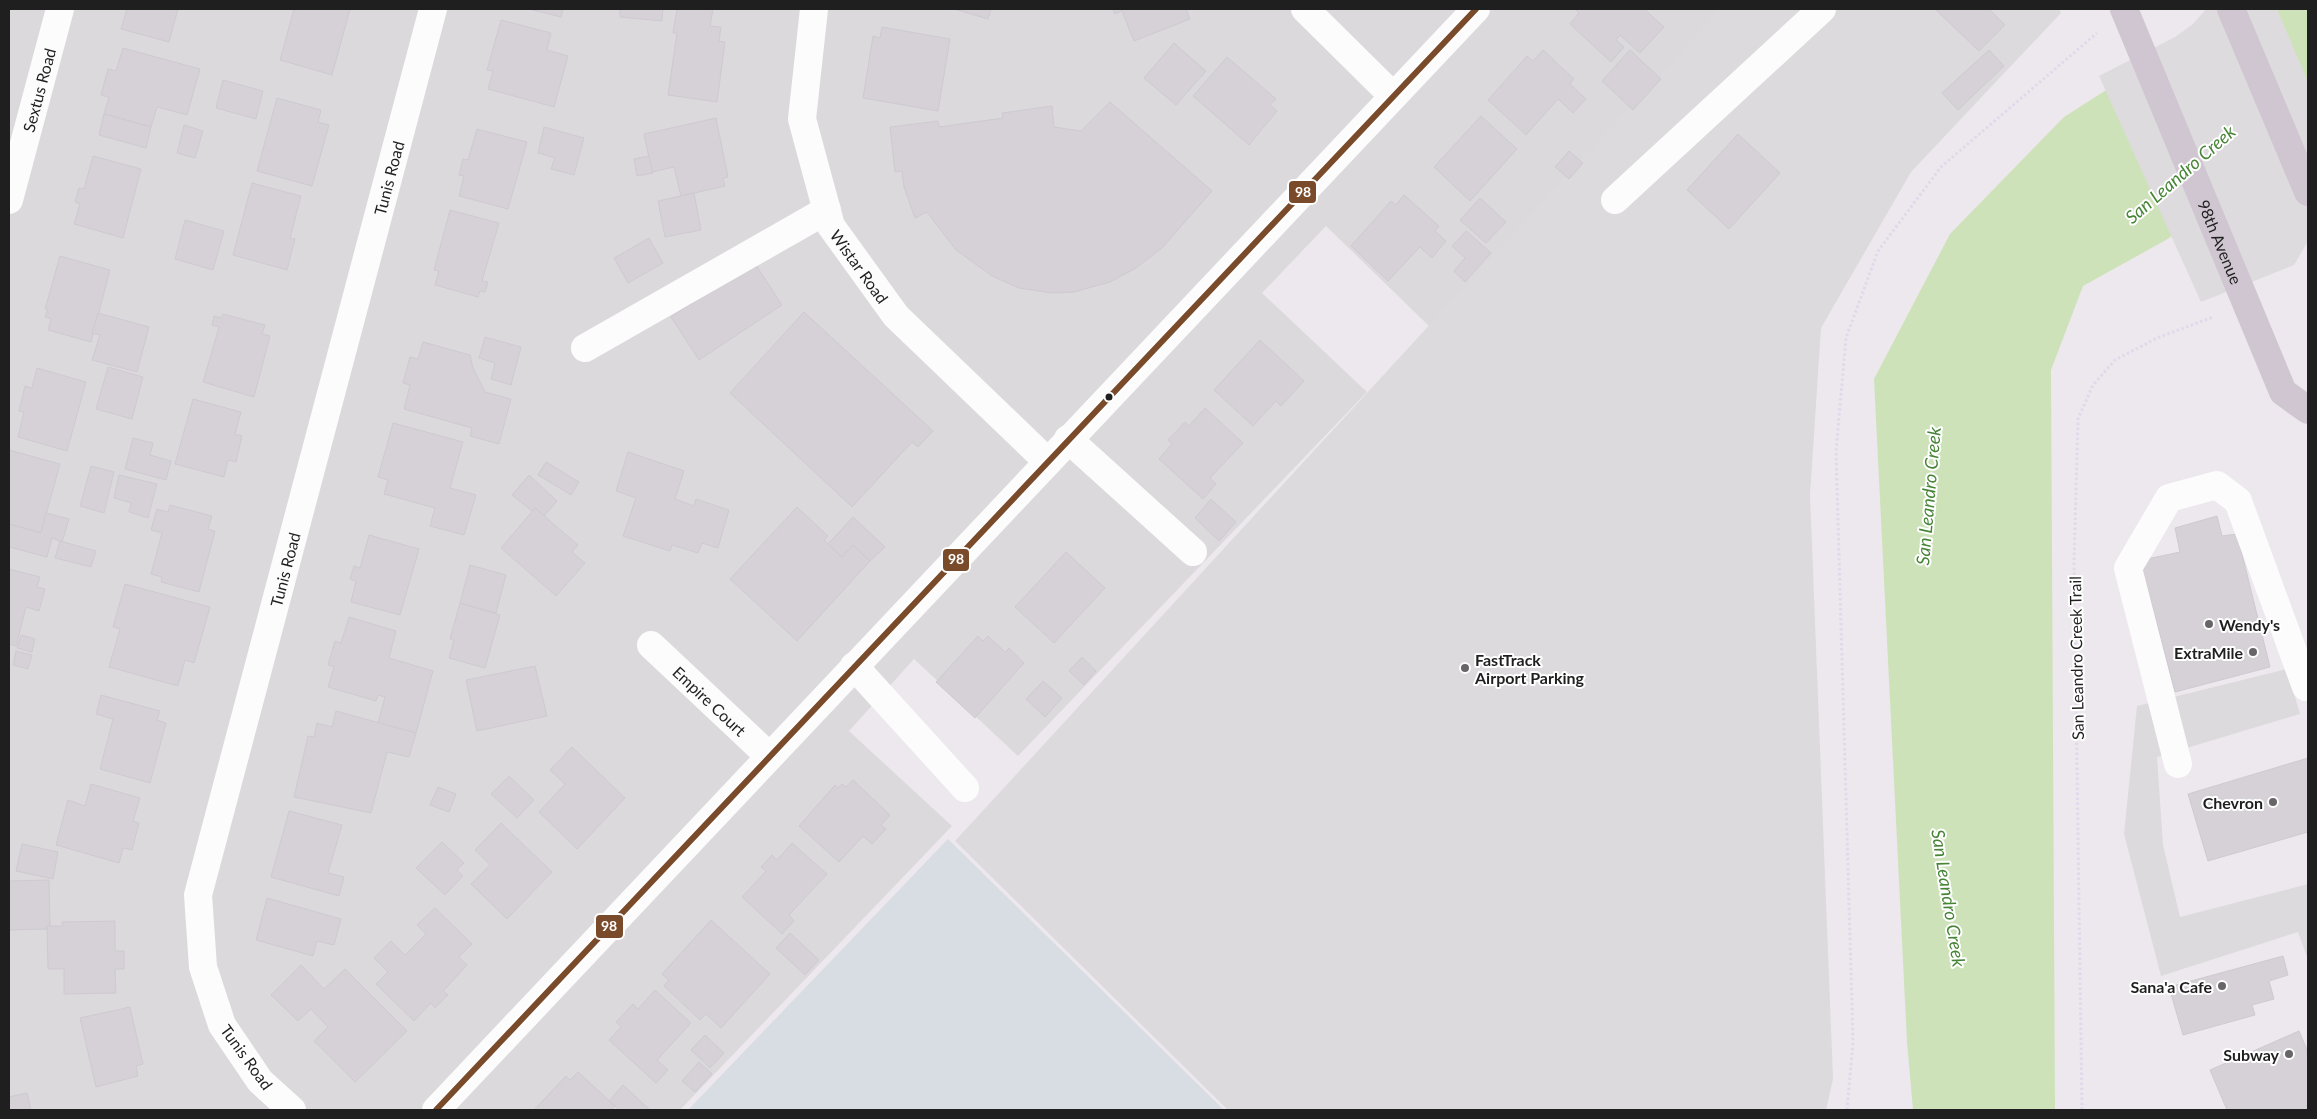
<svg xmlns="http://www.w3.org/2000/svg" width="2317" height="1119" viewBox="0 0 2317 1119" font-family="Lato,sans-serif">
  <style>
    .residential { fill: #dcd9dc }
    .industrial { fill: #d8dce3 }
    .parking { fill: #dcdadc }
    .water { fill: #cee2b9 }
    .pier { fill: #dddbdd }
    .building { fill: #d5d1d6; stroke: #cfc9d1 }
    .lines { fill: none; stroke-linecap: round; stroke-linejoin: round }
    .path { stroke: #e0d9eb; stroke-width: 3; stroke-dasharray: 2.5 2.5; stroke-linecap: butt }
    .minor { stroke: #fcfcfc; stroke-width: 28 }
    .major { stroke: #d0c6d1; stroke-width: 28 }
    .bus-1-casing { stroke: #fff; stroke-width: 10 }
    .bus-1 { stroke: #7a4b2a; stroke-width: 6 }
    .bus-dot { fill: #1f1f1f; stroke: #fff; stroke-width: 2 }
    .poi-dot { fill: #676567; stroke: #fff; stroke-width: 2 }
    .labels { text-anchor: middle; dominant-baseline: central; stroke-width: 4; stroke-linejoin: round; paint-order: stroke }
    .street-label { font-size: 16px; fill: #1f1f1f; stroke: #fff }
    .poi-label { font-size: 16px; font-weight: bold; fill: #1f1f1f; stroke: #fff; text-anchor: end }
    .water-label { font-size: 18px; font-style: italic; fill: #468436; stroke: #fff }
    .line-badge { stroke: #fff; stroke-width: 2 }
    .badge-label { font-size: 14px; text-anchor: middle; font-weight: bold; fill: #fff }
  </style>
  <rect width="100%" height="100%" fill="#ede8ed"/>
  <path class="residential" d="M9,9h1721l-301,317 -103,-100 -64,67 105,99 -349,364 -104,-97 -65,72 103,95 -272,284h-671z"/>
  <path class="industrial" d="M948,839l276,271h-536z"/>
  <g class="parking">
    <path d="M1720,9h339l2,4 -150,159 -90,156 -11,167 23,584 -7,31h-598l-273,-269z"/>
    <path d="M2287,669l13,45 -143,43 6,88 17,72 128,-33v76l-10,-28 -137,44 -37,-142 13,-128z"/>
  </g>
  <path class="water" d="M2233,9h75v134l-142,97 -83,46 -32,84 4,740h-142l-6,-68 -33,-663 76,-145 114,-117z"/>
  <path class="pier" d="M2206,9h71l31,73v159l-14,24 -93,37 -102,-226 76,-39 18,-13z"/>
  <g class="building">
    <path d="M127,9h51l-9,33 -48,-13z"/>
    <path d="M294,9h56l-18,66 -52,-15z"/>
    <path d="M529,9h34l-2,8z"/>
    <path d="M620,9h43l-1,12 -42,-4z"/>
    <path d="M677,9h36l-3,17 11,1 -2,14 6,1 -8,60 -49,-7 9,-62h-4z"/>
    <path d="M954,9h37l-3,10z"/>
    <path d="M1113,9h73l4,10 -56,22 -12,-30 -7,3z"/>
    <path d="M1575,9h69l20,18 -24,26 -20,-18 -4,5 8,7 -13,15 -41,-38 9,-11z"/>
    <path d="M1935,9h54l16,16 -26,26z"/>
    <path d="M501,20l50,13 -4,17 21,6 -14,51 -66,-18 5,-18 -6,-1z"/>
    <path d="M882,27l68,12 -12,72 -75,-13 10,-62 7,2z"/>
    <path d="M1174,43l32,28 -30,34 -32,-27z"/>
    <path d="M123,48l77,21 -13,46 -30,-8 -6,20 -47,-13 5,-17 -8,-2 7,-26 8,2z"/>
    <path d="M1543,50l31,29 -4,5 16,15 -13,14 -15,-14 -32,36 -38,-35 39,-44 6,5z"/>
    <path d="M1630,50l31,29 -28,31 -31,-29z"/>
    <path d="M1989,50l15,16 -46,44 -16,-17z"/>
    <path d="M1227,57l49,42 -6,6 7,6 -28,34 -56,-49z"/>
    <path d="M223,80l40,11 -7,28 -40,-11z"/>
    <path d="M277,98l44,12 -3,12 11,3 -17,61 -55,-15z"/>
    <path d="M1110,102l102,89 -50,57 -26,20 -26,14 -36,10 -22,1 -33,-5 -27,-12 -36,-26 -29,-38 -12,6 -11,-31 -2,-16 -7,1 -5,-45 48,-6 1,6 64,-9 -1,-5 50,-7 2,21 27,4z"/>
    <path d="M104,114l47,13 -5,21 -47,-13z"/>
    <path d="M1481,116l36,33 -47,52 -36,-34z"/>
    <path d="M716,118l12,59 -5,1 2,8 -44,10 -7,-29 -22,5 -8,-38z"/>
    <path d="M184,125l19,6 -8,27 -18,-5z"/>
    <path d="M544,127l40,11 -10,37 -23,-6 4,-11 -17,-5z"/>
    <path d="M477,129l50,13 -19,67 -49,-13 5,-20 -5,-1 4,-16 5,1z"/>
    <path d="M1738,134l42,39 -51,56 -42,-39z"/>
    <path d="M1569,151l14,12 -14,16 -14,-12z"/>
    <path d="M93,156l48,13 -18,69 -49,-14 6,-20 -5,-2 4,-14 5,1z"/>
    <path d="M649,156l4,17 -16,3 -3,-17z"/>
    <path d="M252,183l49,13 -11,42 5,1 -8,31 -54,-15z"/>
    <path d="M694,193l7,37 -36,7 -7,-36z"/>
    <path d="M1404,195l35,31 -4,5 11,10 -14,17 -12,-11 -32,34 -37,-35 40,-45 5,4z"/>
    <path d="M1480,198l26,24 -20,21 -26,-23z"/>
    <path d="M450,210l49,13 -17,58 6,1 -3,10 -5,-1 -2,6 -43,-12 4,-14 -5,-1z"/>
    <path d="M185,220l39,11 -11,39 -38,-11z"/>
    <path d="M1466,231l25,22 -26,29 -11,-11 11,-13 -13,-12z"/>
    <path d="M649,238l14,25 -35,20 -14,-25z"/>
    <path d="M60,256l50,14 -19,72 -43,-12 3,-11 -6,-2 3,-8h-3z"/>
    <path d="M754,262l28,43 -83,55 -28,-43z"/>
    <path d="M804,312l129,119 -15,16 -6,-5 -60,65 -122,-114z"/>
    <path d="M98,313l51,14 -12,45 -45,-12 8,-25 -8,-2z"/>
    <path d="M223,314l42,11 -3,9 8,2 -16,61 -51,-15 16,-55 -7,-2 2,-9 7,2z"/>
    <path d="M485,337l36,10 -10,38 -20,-6 4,-16 -16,-5z"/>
    <path d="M1260,340l44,41 -23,25 -5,-5 -23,25 -39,-36z"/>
    <path d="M423,342l47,13 3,13 12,24 26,7 -12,45 -29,-8 2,-8 -68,-19 6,-24 -7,-2 7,-26 8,2z"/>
    <path d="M108,367l35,10 -11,42 -36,-10z"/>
    <path d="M37,368l49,14 -19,69 -49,-14 6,-25 -5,-1 6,-25 7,2z"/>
    <path d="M193,399l48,13 -6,22 7,2 -6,26 -8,-2 -4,17 -49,-13z"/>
    <path d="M1205,408l38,35 -33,35 6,6 -13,15 -44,-40 13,-15 -4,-4 17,-18 4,4z"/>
    <path d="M393,423l70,19 -13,46 26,7 -12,40 -34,-9 5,-18 -51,-14 4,-14 -10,-3z"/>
    <path d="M133,438l20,5 -3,12 21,6 -5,19 -41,-11z"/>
    <path d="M9,450l51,14 -19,69 -32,-9z"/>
    <path d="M628,452l56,19 -9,28 19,7 2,-7 33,11 -11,38 -16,-5 -4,10 -26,-8 -2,6 -47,-15 13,-38 -20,-7z"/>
    <path d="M546,462l33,20 -8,13 -33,-20z"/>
    <path d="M91,466l23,6 -10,41 -24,-7z"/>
    <path d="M119,475l38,9 -9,34 -19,-6 2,-9 -17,-5z"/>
    <path d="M529,475l28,26 -13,15 -9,-8 -3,3 -20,-16z"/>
    <path d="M1211,499l25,23 -17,19 -24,-23z"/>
    <path d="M170,505l42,11 -4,13 7,2 -16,61 -38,-10 1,-5 -11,-3 11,-41 -11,-3 6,-21 11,3z"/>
    <path d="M797,507l31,29 -4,4 18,17 11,-12 17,16 -73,80 -67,-62z"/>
    <path d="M535,508l43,37 -6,7 13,11 -29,33 -55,-48z"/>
    <path d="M46,513l23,6 -7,23 -10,-4 -5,19 -38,-10v-23l32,9z"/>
    <path d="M2217,516l5,20 15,-2 33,133 -95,25 -32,-121 4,-12 33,-7 -5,-24z"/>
    <path d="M853,517l32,30 -15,14 -17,-16 -11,12 -14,-13z"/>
    <path d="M369,535l50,14 -19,66 -49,-13 5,-21 -6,-2 4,-13 6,2z"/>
    <path d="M60,541l36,10 -5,16 -36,-9z"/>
    <path d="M1066,552l39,36 -51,55 -39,-36z"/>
    <path d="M470,565l36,10 -10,38 -36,-10z"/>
    <path d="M9,569l31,8 -3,10 8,2 -6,22 -13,-4 -10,39 -7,-2z"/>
    <path d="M125,584l85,23 -16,56 -9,-3 -7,26 -69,-19 11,-38 -7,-2z"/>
    <path d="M460,603l40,12 -15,53 -36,-10 5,-18 -4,-1z"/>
    <path d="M349,617l47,14 -7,27 44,13 -17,62 -38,-10 7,-26 -7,-2 -2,6 -48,-14 6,-20 -6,-2 7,-24 6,2z"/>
    <path d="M21,635l14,4 -3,13 -15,-4z"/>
    <path d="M978,636l5,5 5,-5 17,16 4,-4 15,15 -49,55 -39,-36z"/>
    <path d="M16,651l16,4 -4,14 -15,-4z"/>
    <path d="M1082,657l14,14 -12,14 -15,-14z"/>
    <path d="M535,666l12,50 -70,15 -11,-51z"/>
    <path d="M1043,681l19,17 -17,19 -19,-18z"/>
    <path d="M101,695l59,16 -3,9 9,3 -16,60 -50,-14 13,-50 -17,-5z"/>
    <path d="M336,711l80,22 -7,24 -22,-5 -16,61 -77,-16 14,-61 6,1 3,-14 15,4z"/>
    <path d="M572,747l53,51 -48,51 -38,-37 26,-28 -15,-14z"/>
    <path d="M2308,758v74l-100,29 -20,-67z"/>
    <path d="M509,776l25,24 -17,18 -26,-24z"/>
    <path d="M853,780l37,35 -9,10 5,4 -14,15 -9,-8 -24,26 -40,-36 36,-41 3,3 4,-4 4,3z"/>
    <path d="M91,784l49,14 -7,23 6,2 -7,27 -9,-2 -4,15 -63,-18 12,-45 17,6z"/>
    <path d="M438,787l18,7 -7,18 -19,-7z"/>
    <path d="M289,811l53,14 -14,48 16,4 -5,19 -68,-19z"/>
    <path d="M501,823l51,49 -45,47 -36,-35 19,-19 -15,-15z"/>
    <path d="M442,842l22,21 -7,7 6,6 -18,19 -29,-27z"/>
    <path d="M792,843l35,31 -38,41 5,6 -12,13 -40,-37 24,-26 -5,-4 11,-12 5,5z"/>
    <path d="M22,844l36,8 -5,27 -37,-8z"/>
    <path d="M49,880l1,46h-3v3l-38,1v-49z"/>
    <path d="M267,898l74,21 -7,26 -17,-4 -4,15 -57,-16z"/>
    <path d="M435,908l37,36 -13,13 8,8 -24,26 5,4 -13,13 -4,-5 -17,18 -38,-37 12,-12 -14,-14 17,-17 14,14 21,-21 -9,-9z"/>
    <path d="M711,920l59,54 -49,54 -15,-14 -6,6 -36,-34 5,-6 -7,-6z"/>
    <path d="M115,921v30h9v18h-9l1,24 -52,1v-25h-16l-1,-43h16l-1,-4z"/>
    <path d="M790,933l29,27 -14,15 -29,-27z"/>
    <path d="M2283,956l5,19 -19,6 5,18 -22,6 3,10 -72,20 -14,-48z"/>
    <path d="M301,965l23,24 21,-20 62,62 -52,51 -41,-41 14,-14 -17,-18 -13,12 -27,-26z"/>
    <path d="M655,990l36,33 -34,37 11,10 -12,13 -47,-43 12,-13 -5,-5 17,-18 5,5z"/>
    <path d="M130,1007l13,57 -7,2 2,10 -42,11 -16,-69z"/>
    <path d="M2299,1031l9,21v58h-81l-17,-40z"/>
    <path d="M705,1035l19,18 -14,15 -19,-18z"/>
    <path d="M699,1062l13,12 -17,18 -13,-11z"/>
    <path d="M578,1072l37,34 -4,4h-77l32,-34 4,4z"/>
    <path d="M623,1085l27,25h-30l-11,-9z"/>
    <path d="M27,1093l4,17h-22v-13z"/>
  </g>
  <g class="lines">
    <g class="path">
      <path d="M1847,1110l6,-68 -17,-591 10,-113 32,-87 63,-84 156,-134"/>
      <path d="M2082,1110l-8,-547 4,-144 15,-34 22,-25 42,-22 56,-21"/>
    </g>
    <g class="minor">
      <path id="s1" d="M814,9l-12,110 29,107 65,90 151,145"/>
      <path d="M1305,9l88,87"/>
      <path id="s2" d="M9,200l51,-191"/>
      <path d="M1615,200l207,-191"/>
      <path d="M585,348l242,-138"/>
      <path d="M1068,439l125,113"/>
      <path id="s3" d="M651,645l118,111"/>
      <path d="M854,666l111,122"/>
      <path d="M2178,764l-50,-196 41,-70 48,-13 21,16 68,186"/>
      <path id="s4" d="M292,1110l-32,-29 -38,-56 -19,-58 -5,-72 235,-886"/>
      <path d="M436,1110l1040,-1101"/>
    </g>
    <g class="major">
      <path id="s5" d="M2124,9l159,383 25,18"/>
      <path d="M2231,9l77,183"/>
    </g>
    <g class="bus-1-casing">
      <path id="bus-1" d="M436,1110l1040,-1101"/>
    </g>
    <use href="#bus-1" class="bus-1"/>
  </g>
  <circle class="bus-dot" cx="1109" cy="397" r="4.5"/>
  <g class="poi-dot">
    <circle cx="2209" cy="624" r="5"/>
    <circle cx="2253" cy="652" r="5"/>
    <circle cx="1465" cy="668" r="5"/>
    <circle cx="2273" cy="802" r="5"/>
    <circle cx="2222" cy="986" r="5"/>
    <circle cx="2289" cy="1054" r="5"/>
  </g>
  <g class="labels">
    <g class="street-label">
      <text stroke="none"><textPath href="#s2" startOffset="114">Sextus Road</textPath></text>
      <text stroke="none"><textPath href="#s4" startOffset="986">Tunis Road</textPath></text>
      <text stroke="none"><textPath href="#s5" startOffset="252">98th Avenue</textPath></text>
      <text stroke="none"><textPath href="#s1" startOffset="271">Wistar Road</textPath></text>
      <text stroke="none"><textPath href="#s4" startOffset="581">Tunis Road</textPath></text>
      <text transform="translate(2076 658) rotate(-91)">San Leandro Creek Trail</text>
      <text stroke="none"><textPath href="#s3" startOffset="81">Empire Court</textPath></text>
      <text transform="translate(247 1057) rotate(54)">Tunis Road</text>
    </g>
    <g class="poi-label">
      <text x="2219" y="624" text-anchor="start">Wendy's</text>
      <text x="2243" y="652">ExtraMile</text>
      <text x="1475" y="659" text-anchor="start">FastTrack<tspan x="1475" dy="18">Airport Parking</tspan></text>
      <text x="2263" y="802">Chevron</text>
      <text x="2212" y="986">Sana'a Cafe</text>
      <text x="2279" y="1054">Subway</text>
    </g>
    <g class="water-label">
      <text transform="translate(2180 174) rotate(-41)">San Leandro Creek</text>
      <text transform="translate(1928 496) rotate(-85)">San Leandro Creek</text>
      <text transform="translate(1949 898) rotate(81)">San Leandro Creek</text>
    </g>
  </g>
  <g class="line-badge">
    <rect x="1288" y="180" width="29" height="24" rx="5" fill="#7a4b2a"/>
    <rect x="942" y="548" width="28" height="24" rx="5" fill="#7a4b2a"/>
    <rect x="595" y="914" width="29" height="25" rx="5" fill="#7a4b2a"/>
  </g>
  <g class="badge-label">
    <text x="1303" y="197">98</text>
    <text x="956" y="564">98</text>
    <text x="609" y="931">98</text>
  </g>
  <rect width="2317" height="1119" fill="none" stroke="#1f1f1f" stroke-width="20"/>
</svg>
